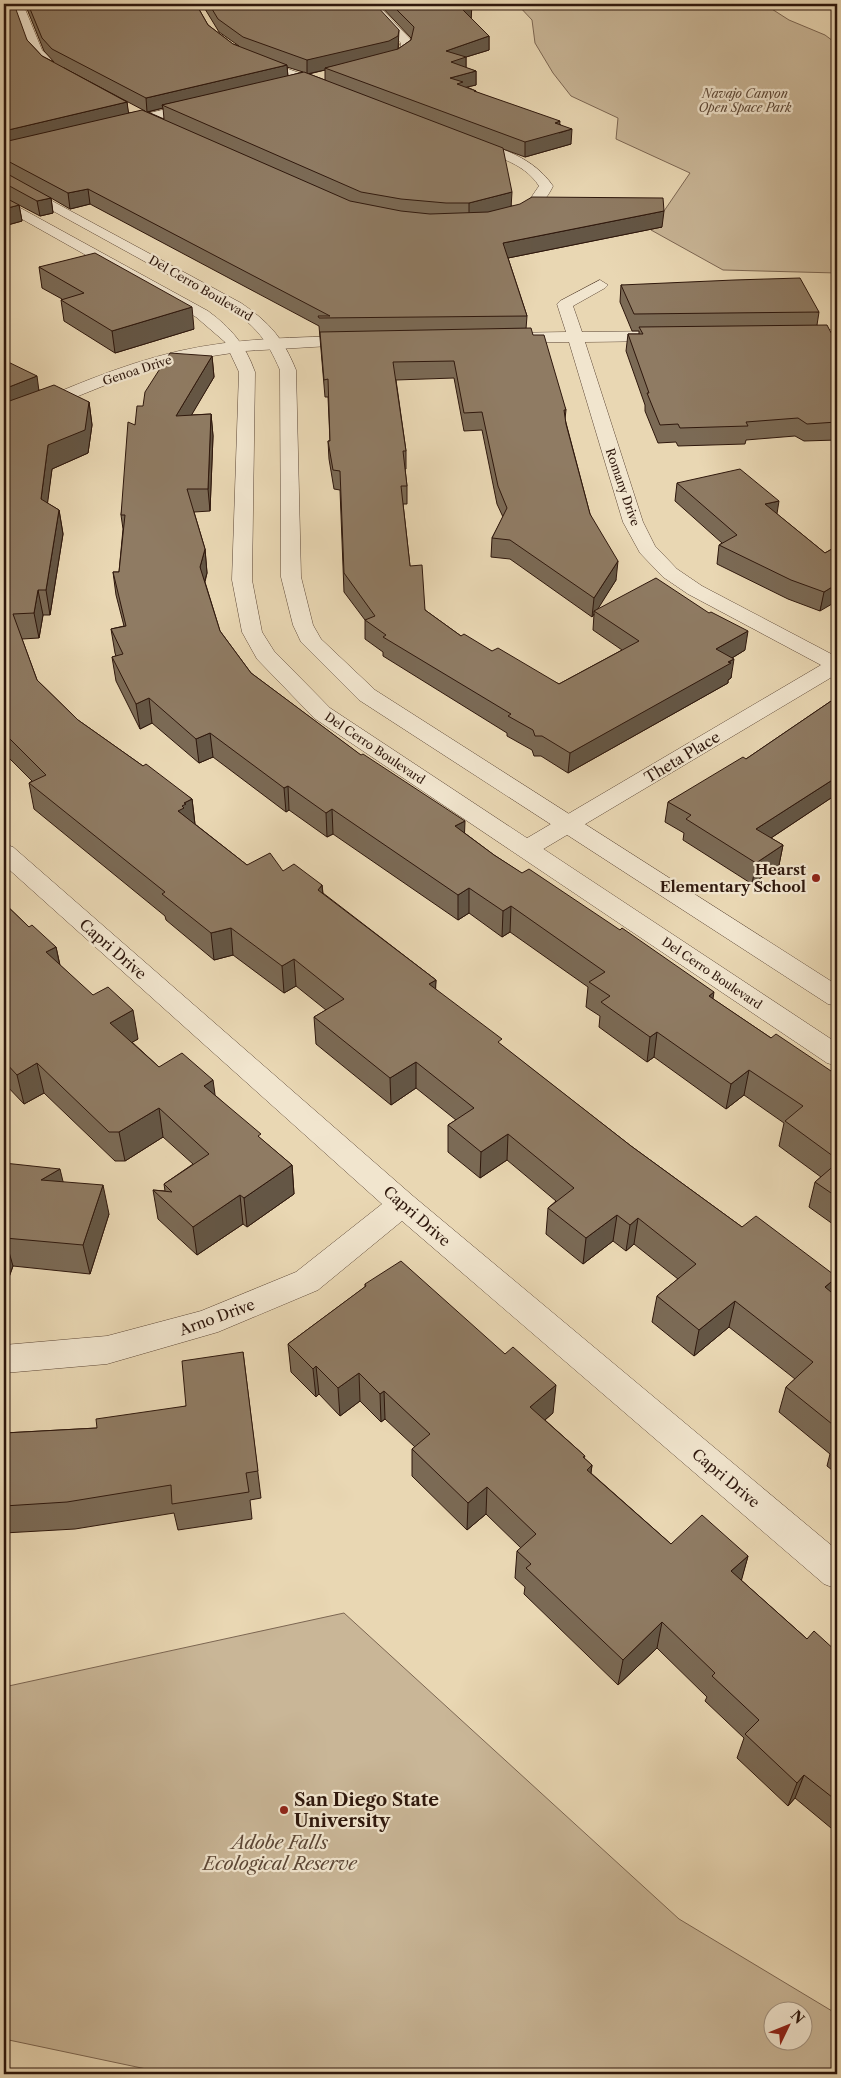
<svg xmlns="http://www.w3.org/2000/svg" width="841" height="2078" viewBox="0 0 841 2078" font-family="'Libre Caslon Text',serif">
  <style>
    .green { fill: #c9b697; stroke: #7c6652; fill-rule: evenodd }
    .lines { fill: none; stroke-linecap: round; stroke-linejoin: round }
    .minor-casing { stroke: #5d4736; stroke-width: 1 }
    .tertiary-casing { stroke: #5d4736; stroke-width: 1 }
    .minor { fill: #f1e5ce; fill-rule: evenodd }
    .tertiary { fill: #f1e5ce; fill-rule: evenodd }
    .wall { fill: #7b6a55; stroke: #2e170c; fill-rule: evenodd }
    .shaded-wall { fill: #645645; stroke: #2e170c }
    .building { fill: #8f7b63; stroke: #2e170c }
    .poi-dot { fill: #8f2418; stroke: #f1e5ce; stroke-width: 2 }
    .labels { text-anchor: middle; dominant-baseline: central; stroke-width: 4.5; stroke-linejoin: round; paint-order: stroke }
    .far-park-label { font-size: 12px; font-style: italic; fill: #5c4736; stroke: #f1e5ce }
    .far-street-label { font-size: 12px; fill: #2e170c; stroke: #f1e5ce }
    .street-label { font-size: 15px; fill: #2e170c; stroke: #f1e5ce }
    .poi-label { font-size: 15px; font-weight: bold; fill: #2e170c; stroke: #f1e5ce; text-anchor: end }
    .near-poi-label { font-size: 18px; font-weight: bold; fill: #2e170c; stroke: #f1e5ce; text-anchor: start }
    .near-park-label { font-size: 18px; font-style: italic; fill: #5c4736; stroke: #f1e5ce }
  </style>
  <rect width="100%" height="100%" fill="#e9d7b3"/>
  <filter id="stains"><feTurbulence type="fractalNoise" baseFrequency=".004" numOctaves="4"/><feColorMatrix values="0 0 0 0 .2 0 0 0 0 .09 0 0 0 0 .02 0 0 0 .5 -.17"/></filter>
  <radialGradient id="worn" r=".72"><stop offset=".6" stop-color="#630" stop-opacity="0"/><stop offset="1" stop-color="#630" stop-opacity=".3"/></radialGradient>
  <g class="green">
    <path d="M517,4h247l25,16 36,15 12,9v229l-114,-3 -72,-40 39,-57 -74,-34 2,-21 -47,-22 -18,-23 -18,-30 -3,-23z"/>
    <path d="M344,1613l335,306 158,95v60h-667l-166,-35v-352zM774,2010h30v30h-30z"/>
  </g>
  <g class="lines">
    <g class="minor-casing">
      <g id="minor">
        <path d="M13,4h10l19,46 22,20v4c-26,7 -46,-52 -51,-70z"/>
        <path d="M366,4h11l36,38c-4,18 -19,20 -35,24l-6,-3 18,-6 10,-7 1,-7z"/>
        <path d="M252,56l81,29 2,3 -6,4 -4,-1 -77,-30 -2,-2z"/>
        <path d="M200,101l4,1 2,3 -2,3 -84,20 -6,-4 2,-3z"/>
        <path d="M469,139c32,8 65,19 84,47 -7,16 -28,38 -47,33l-2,-3 2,-3 22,-11 11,-16c-16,-25 -48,-31 -75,-40l-1,-3z"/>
        <path d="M600,280l8,5 -3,3 -32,18 9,26 82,-1 8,5 -8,5 -79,1 58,180 12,24 22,23 25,17 135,71v17l-302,180 -9,3 -9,-3 -3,-5 3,-5 304,-179 -133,-71 -25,-17 -23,-24 -17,-31 -54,-180 -62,1 -8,-5 8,-5 59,-1 -9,-28 3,-3z"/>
        <path d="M795,330h42v10l-48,-2 -2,-3z"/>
        <path d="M357,336l8,5 -2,3 -118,7 -65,10 -62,19 -114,46v-11c57,-24 114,-50 175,-64 58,-13 118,-14 178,-15z"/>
        <path d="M4,844l9,3 400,349 424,354v39l-13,-5 -422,-363 -84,69 -100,42 -111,32 -103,9v-28l103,-9 94,-25 95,-39 86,-68 -378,-339z"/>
      </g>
    </g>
    <g class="tertiary-casing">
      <g id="tertiary">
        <path d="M4,175l237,128c29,20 42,35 55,67l5,207 12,48 8,14 54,51 462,295v21l-9,-2 -469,-304 -58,-58 -8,-17 -12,-48 -1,-207c-13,-30 -23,-42 -49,-61l-227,-125z"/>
        <path d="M4,199l204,112c23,17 37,33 47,61l-3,208 10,52 12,19 56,57 507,335v23l-10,-3 -513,-345 -57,-59 -15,-27 -10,-52 7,-208 -14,-30 -29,-25 -192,-108z"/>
      </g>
    </g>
    <use href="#minor" class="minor"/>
    <use href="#tertiary" class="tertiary"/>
  </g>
  <g class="wall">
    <path d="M4,4l23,36 15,16 12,6 -10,-11 -19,-47h171l12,21 25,19 6,2 -20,-14 -17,-28h173l24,40 -1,5 -1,1 1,-1 13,-9v-2l-32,-34h93l-1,14 18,18v14l-23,7v11l10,3v14l-9,2 9,4v1l84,32 11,20 -46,13 -22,-8 8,57 151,21 -154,31 19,58 -1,13 7,6 33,75 -1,9 25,95 26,66 -19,29 148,41 -13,8 -1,20 -3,2v3l-160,90 -27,-17h-7l-2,-6 -25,-14v-3l-124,-77v-4l-18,-13v-19l-21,-28 -4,-102 -6,-1 -5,-30 -1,-18h2l-2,-44h-3l-6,-71 -229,-122 -20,5 -19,-11 2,15 -13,3 -21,-11 3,16 -18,5zM287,67l16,5 -15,4zM64,68l81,43 -17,2 -1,-11zM325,70v10l-16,-6zM163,108l1,11 -16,-7zM454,378l10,53 18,-1 15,74 6,13 -11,21 -1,19 19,2 82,58 2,-3 -1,16 29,20 -63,34 -98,-48 -36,-26 -15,-44 -7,-62h4v-18l-2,-17h1v-18l-10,-71z"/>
    <path d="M39,267l155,62 -79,24 -51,-32 -3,-21 1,-1 -20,-11z"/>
    <path d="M621,285l198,27 -2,13 20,19v96l-33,1 -9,-5 -49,4 -1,4 -67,2 -2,-4 -18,1 -13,-32v-6l-19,-54 2,-17h11v-3h-7l-12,-29z"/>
    <path d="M212,356l2,21 -23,38 20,-1 2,22 -3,75 -16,1 11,37 2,24 -2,9 15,49 31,42 243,182 219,144 58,39 66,37v152l-28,-20 6,-25 6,-5 -42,-31 5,-23 -40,-28 -18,14 -72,-52 -7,5 -48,-35 1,-11 -14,-9 2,-20 -78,-55 -8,5 -33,-24 -11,7 -125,-86 -6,3 -38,-27 -3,2 -73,-55 -14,6 -47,-40 -12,6 -24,-48 -4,-24 4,-1 -1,-3 -4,-24 13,-3 -8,-31 -3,-23h6l4,-43 -2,-14 14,-90 8,-19z"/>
    <path d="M4,360l35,30 50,12 3,23 -4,28 -36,16 -5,34 12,7 4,24 -13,81h-7l-4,23 -17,1 15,41 41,40 65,46 49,33 3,25 52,41 36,6 39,14 1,8 113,87 -1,9 66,56 130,101 111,81 95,50 -4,16 4,4v177l-10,-8 3,-12 -51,-42 7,-25 9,-8 -66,-52 -35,29 -42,-34 5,-26 21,-17 -44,-35 -8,7 -13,-10 -30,23 -37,-30 2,-26 8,-7 -49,-41 -27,18 -32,-26v-27l8,-5 -40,-32 -25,17 -75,-61 -2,-27 12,-7 -30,-24 -12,7 -51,-38 -19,5 -48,-40 -1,-4 -131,-107 -5,-26 3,-2 -28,-28z"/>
    <path d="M837,458v21l-5,-2 4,-18z"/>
    <path d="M677,483l100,31 48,39 12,-7 -17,65 -32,-12 -71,-35 2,-19 3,-2 -47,-42z"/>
    <path d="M837,697v97l-66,44 12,7 -4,20 -27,19 -69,-44 1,-7 -19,-11 3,-20 78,-43z"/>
    <path d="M4,903l25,24 27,20 4,18 78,74 -6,3 27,25 56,28 46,44 31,26 2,29 -47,33 -4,-3 -46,31 -39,-36 -5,-29 12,1 -1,-7 29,-20 -30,-27 -38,24h-10l-71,-68 -20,11 -20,-21z"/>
    <path d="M4,1163l59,19 46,32 -19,60 -77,-8 -9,25z"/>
    <path d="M365,1284l188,129 -8,7 40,36 -1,2 8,7 -1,8 80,71 77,12 -7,24 66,59 30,13v181l-42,-35 -7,8 -51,-48 7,-20 -39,-37 2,-4 -50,-49 -39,37 -94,-91 1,-7 -10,-9 2,-27 4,-3 -35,-34 -19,16 -55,-54v-27l3,-2 -30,-28 -4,3 -21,-21 -20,15 -21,-22 -3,3 -25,-25 -3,-28 77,-57z"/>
    <path d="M243,1352l18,146 -11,2 2,19 -74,11 -4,-17 -99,16 -71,4v-100l93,-5 89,-22z"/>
  </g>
  <g class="shaded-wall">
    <path d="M467,4h5l-1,17 -9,-12z"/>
    <path d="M399,30l-1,19 -9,5 -64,14v2l-18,4v-14z"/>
    <path d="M489,36v14l-23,7v14l-15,5 -5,-25z"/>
    <path d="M287,65l1,14 -126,26 1,3 -16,4 -1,-14z"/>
    <path d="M476,71v14l-13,3 -13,-10z"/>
    <path d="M127,102l2,14 -125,30v-15z"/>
    <path d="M560,121l-1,12 13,-4 -1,15 -46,13v-15l30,-19z"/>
    <path d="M88,189l2,15 -20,5 -2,-16z"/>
    <path d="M512,192l-1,16 -42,10v-15z"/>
    <path d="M51,198l2,15 -13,3 -3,-15z"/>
    <path d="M19,205l3,16 -18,5v-17z"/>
    <path d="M664,211l-2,16 -159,32v-16z"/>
    <path d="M192,307l2,22 -79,24 -3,-22z"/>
    <path d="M212,356l2,21 -36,61 -2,-22z"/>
    <path d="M37,376l3,23 -36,14v-24z"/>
    <path d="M89,402l3,23 -4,28 -36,16 -7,54 -4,-24 7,-54z"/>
    <path d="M211,414l2,22 -3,75 -2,-22z"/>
    <path d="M779,501l-3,19 -11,-16z"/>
    <path d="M59,510l4,24 -13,81 -4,-25z"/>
    <path d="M205,549l2,24 -5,17 -2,-23z"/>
    <path d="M618,561l-2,19 -20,32 -2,-1v3l-2,3 2,-19z"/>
    <path d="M837,584v17l-17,10 4,-19z"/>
    <path d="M38,590l5,25 -4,23 -5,-25z"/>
    <path d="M748,631l-3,19 -31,19 2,-20z"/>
    <path d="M734,659l-3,19 -3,2v3l-160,90 2,-20z"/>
    <path d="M149,698l3,25 -12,6 -4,-25z"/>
    <path d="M210,733l3,24 -14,6 -3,-24z"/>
    <path d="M837,777v17l-84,56 3,-21z"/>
    <path d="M288,786l1,24 -3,2 -2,-24z"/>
    <path d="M192,799l3,26 -17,-14 4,-5 2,-3z"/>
    <path d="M332,809l1,25 -6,3 -1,-24z"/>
    <path d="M465,821l-1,25 -9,-20z"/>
    <path d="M783,845l-4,20 -27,19 4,-21z"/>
    <path d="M322,885l2,26 -6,-21z"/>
    <path d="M469,888v25l-11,7v-25z"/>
    <path d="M511,906l-1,26 -8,5 1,-26z"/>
    <path d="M231,928l2,27 -19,5 -3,-27z"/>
    <path d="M56,947l6,29 -16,-24z"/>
    <path d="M294,959l2,27 -12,7 -2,-27z"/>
    <path d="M436,980l-1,26 -6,-22z"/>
    <path d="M714,992l-4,26 -1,-22z"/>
    <path d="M133,1010l5,29 -23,13 -5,-29z"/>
    <path d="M657,1032l-3,25 -7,5 3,-25z"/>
    <path d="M416,1062v26l-25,17 -1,-27z"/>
    <path d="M37,1063l7,30 -20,11 -7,-29z"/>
    <path d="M749,1070l-5,25 -18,14 5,-25z"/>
    <path d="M213,1080l4,29 -13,-23z"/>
    <path d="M159,1108l4,29 -38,24 -6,-29z"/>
    <path d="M508,1134l-1,26 -27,18 1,-26z"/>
    <path d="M292,1165l2,29 -47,33 -3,-29z"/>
    <path d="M60,1169l7,29 -26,-18z"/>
    <path d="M103,1185l6,29 -19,60 -7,-29z"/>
    <path d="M240,1195l3,29 -46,31 -4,-28z"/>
    <path d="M617,1215l-4,26 -30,23 3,-26z"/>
    <path d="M638,1218l-4,26 -8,7 4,-26z"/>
    <path d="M5,1238l8,28 -9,25v-51z"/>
    <path d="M837,1277v2l-7,24 -5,-16z"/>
    <path d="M735,1301l-6,26 -35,29 5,-26z"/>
    <path d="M316,1366l3,28 -3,3 -3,-28z"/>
    <path d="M359,1373l1,28 -20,15 -2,-28z"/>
    <path d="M556,1385l-3,28 -25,21 2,-27z"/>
    <path d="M384,1391l1,28 -4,3 -1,-28z"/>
    <path d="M592,1465l-4,27 -1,-22z"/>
    <path d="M487,1487l-1,27 -19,16 1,-27z"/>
    <path d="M748,1556l-7,26 -10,-11z"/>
    <path d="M662,1622l-5,26 -39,37 5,-25z"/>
    <path d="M804,1775l-9,23 -7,8 9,-23z"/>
  </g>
  <g class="building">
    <path d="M4,4h10l13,36 15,16 85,46 -123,29z"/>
    <path d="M28,4h168l12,21 25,19 54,21 -141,33 -94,-49 -10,-11z"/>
    <path d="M209,4h166l24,26 -1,6 -9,5 -82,19 -64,-23 -25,-18z"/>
    <path d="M391,4h76l4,4 -9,1 27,27 -43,15 20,6 -15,5 25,9 -26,7 13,4 -6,2 19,7h-2l86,30 -5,2 17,6 -47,13 -200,-74 73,-19 13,-9 3,-13z"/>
    <path d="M304,72l199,76 9,44 -43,11h-23l-45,-4 -40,-7 -199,-87z"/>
    <path d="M142,110l208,91 51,10 29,3 58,-2 32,-8 12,-7 131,1 1,13 -161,32 24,73 -208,2 -1,-2h12l-242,-127 -20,4 -64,-34v-17z"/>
    <path d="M4,172l47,26 -14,3 -33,-18z"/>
    <path d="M4,197l15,8 -15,4z"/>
    <path d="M95,253l97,54 -80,24 -51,-31 23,-7 -45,-26z"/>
    <path d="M800,278l19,34 -185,2 -13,-29 113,-5z"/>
    <path d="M827,325l10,19v78l-30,2 -9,-6 -52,4 2,4 -68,2 -2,-4 -18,1 -13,-32h2l-21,-59h15l-4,-7z"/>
    <path d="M531,328l2,7h11l22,75h-2l2,14 24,90 28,47 -24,37 -84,-58 -18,-2 15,-30 -9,-22 -16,-74 -18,1 -10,-52 -61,1 13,89h-3l4,35h-6l9,80 12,-1 3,45 36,26 3,-2 28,17 6,-3 61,36 80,-43 -45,-30 62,-33 53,35 2,-1 37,19 -32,18 18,10 -6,3 3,1 -161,90 -28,-17h-7l-2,-6 -25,-14 3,-2 -128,-77 3,-2 -21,-15 10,-4 -31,-43 -4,-102 -7,-1 -5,-29h2l-2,-62 -4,1 -4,-48z"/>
    <path d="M170,353l42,3 -36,60 35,-2 -3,75h-21l18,60 -5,18 20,64 31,42 110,82 2,-1 102,67 -10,5 39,29 28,18 7,-4 91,61 2,-2 92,64 -5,4 62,42 5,-4 61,41v84l-52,-38 18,-15 -54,-36 -18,14 -74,-52 -7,5 -49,-35 9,-6 -21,-14 16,-10 -94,-66 -8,5 -34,-23 -11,7 -126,-86 -6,4 -38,-27 -4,2 -74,-55 -14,6 -47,-41 -13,6 -24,-47 11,-3 -12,-25 15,-3 -13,-54h6l6,-57h-4l7,-93 7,3 2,-19h6l2,-14z"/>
    <path d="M4,360l33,16 -33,13z"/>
    <path d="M54,385l35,17 -4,28 -37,15 -7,54 18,11 -13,80h-8l-4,23 -21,1 24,66 41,40 65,46 3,-2 46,35 -8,4 2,1 -4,2 2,2 -6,3 69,54 23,-12 13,18 11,-7 28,21 -4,5 118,90 -7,4 73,55 -4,3 133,104 111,81 14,-11 81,61 -12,10 12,10v131l-51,-41 27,-25 -78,-61 -36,29 -42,-34 39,-32 -58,-46 -8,7 -13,-10 -31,23 -38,-30 26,-20 -66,-54 -27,18 -33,-27 26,-17 -58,-46 -26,16 -76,-61 30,-18 -50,-40 -12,7 -51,-38 -20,5 -49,-39 3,-2 -136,-109 17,-8 -42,-42v-330z"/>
    <path d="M740,469l39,32 -14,3 60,49 12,-7v38l-13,8 -33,-12 -72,-35 18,-10 -60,-52z"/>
    <path d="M837,697v80l-81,52 27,16 -27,18 -70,-44 5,-4 -23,-13 75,-45 3,2z"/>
    <path d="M4,903l25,24 3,-2 24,22 -10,5 47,43 15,-8 25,23 -23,13 49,44 23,-14 31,27 -9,6 57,48 -3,2 34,29 -48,33 -4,-3 -47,32 -40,-37 19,2 -8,-8 45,-30 -50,-46 -40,24h-10l-72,-69 -20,12 -13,-14z"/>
    <path d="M4,1163l56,6 -19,11 62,5 -20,60 -78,-7 -1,2z"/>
    <path d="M837,1163v34l-22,-15z"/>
    <path d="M401,1261l104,93 8,-7 43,38 -26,22 55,49 -2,1 9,8 -5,5 84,74 31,-29 46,41 -17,15 76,68 7,-8 23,21v149l-33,-26 -7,8 -52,-49 14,-14 -47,-44 3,-3 -53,-51 -39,38 -97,-92 5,-4 -14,-13 19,-17 -49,-47 -19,16 -56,-54 18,-15 -46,-43 -4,3 -21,-21 -21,15 -22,-22 -3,3 -25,-25 78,-58 -1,-2z"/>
    <path d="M243,1352l15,119 -12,2 3,19 -77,12 -1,-19 -104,17 -63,4v-73l93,-5 -1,-9 90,-13 -4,-45z"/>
  </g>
  <g class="poi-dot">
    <circle cx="816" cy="878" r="5"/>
    <circle cx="284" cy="1810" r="5"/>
  </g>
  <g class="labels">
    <g class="far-park-label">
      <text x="745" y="93">Navajo Canyon<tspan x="745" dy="14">Open Space Park</tspan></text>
    </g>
    <g class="far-street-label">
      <text transform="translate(201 288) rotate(30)">Del Cerro Boulevard</text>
      <text transform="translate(137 370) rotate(-18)">Genoa Drive</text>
      <text transform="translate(623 487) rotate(71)">Romany Drive</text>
      <text transform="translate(375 748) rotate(34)">Del Cerro Boulevard</text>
      <text transform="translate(712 973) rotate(34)">Del Cerro Boulevard</text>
    </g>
    <g class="street-label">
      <text transform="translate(682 757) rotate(-31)">Theta Place</text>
      <text transform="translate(113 949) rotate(41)">Capri Drive</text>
      <text transform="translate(417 1216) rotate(41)">Capri Drive</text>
      <text transform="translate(217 1317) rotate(-20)">Arno Drive</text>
      <text transform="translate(726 1478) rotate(40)">Capri Drive</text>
    </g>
    <g class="poi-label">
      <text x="806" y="869">Hearst<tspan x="806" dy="17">Elementary School</tspan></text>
    </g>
    <g class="near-poi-label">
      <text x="294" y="1800">San Diego State<tspan x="294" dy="21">University</tspan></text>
    </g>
    <g class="near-park-label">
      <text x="280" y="1843">Adobe Falls<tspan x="280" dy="21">Ecological Reserve</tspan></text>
    </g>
  </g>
  <rect width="841" height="2078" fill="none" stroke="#e9d7b3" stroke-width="20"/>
  <rect x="5" y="5" width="831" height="2068" fill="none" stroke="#2e170c" stroke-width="2.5"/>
  <rect x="10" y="10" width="821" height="2058" fill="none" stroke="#2e170c"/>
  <g transform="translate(788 2026) rotate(47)"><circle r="24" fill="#f1e5ce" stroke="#a39380"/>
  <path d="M0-4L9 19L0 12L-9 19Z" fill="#8f2418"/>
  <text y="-8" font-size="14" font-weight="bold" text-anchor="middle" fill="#2e170c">N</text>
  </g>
  <rect width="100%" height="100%" filter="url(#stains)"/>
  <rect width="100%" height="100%" fill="url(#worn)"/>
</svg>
